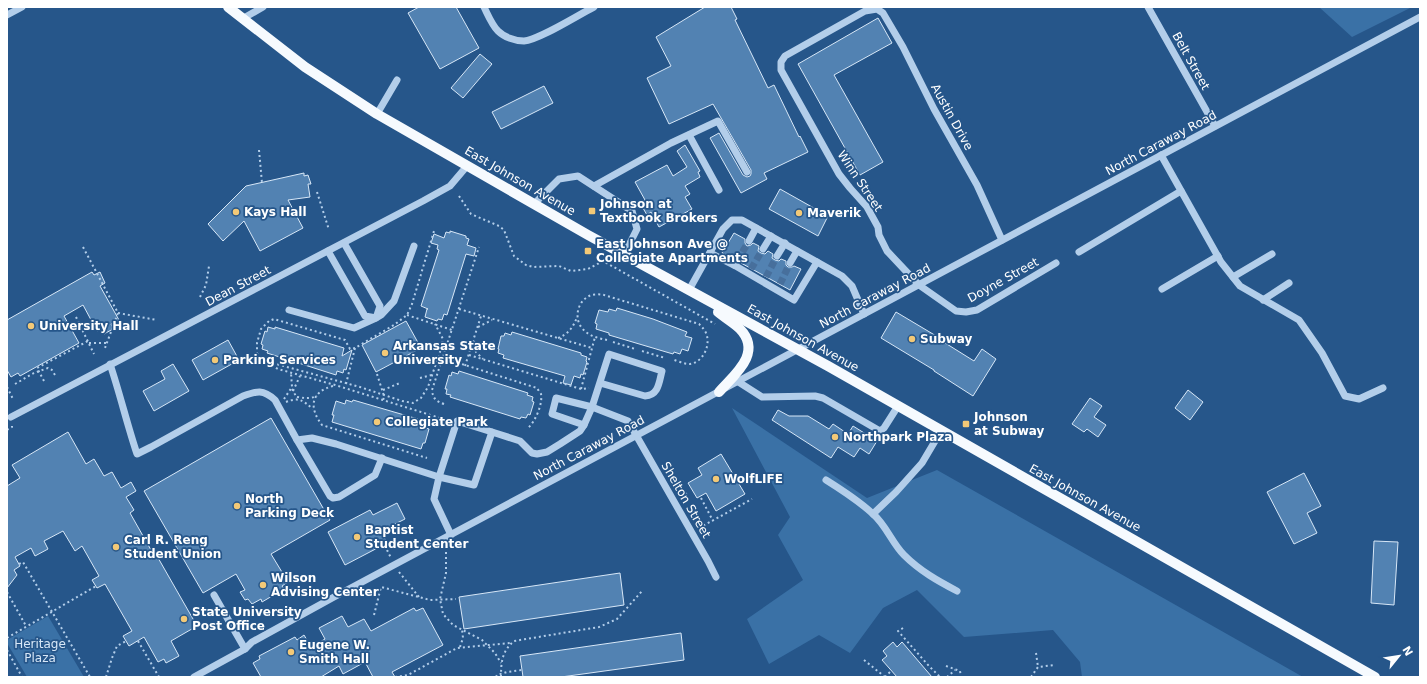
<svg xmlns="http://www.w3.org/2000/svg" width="1427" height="684" viewBox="0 0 1427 684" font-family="'DejaVu Sans',sans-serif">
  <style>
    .green { fill: #3a71a6 }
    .building { fill: #5282b2; stroke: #d7e7f7 }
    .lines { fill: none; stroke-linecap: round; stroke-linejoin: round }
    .minor-tunnel { stroke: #476f9c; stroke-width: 7; stroke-dasharray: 7 3.5; stroke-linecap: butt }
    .path { stroke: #b3ceea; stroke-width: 2; stroke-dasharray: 2 3; stroke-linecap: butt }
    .minor { stroke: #b3ceea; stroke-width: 7 }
    .major { stroke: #f6fafe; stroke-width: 10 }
    .poi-dot { fill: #f3c977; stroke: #26568a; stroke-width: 1.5 }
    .labels { text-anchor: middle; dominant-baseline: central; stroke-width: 3.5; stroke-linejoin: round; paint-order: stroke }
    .street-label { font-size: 12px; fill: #fff; stroke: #26568a }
    .poi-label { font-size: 12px; font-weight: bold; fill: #fff; stroke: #26568a; text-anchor: start }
    .park-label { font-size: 12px; fill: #d7e7f7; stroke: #26568a }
  </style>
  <rect width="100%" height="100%" fill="#26568a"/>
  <g class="green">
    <path d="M1319,7h93l-60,30z"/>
    <path d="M732,408l135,90 70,-28 366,207h-221l-2,-15 -27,-32 -89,7 -47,-47 -34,18 -33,45 -31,-18 -50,29 -22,-45 56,-39 -25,-45 12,-18z"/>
    <path d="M48,616l36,61h-57l-20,-34v-3z"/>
  </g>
  <g class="building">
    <path d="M419,7h37l23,41 -39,21 -32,-56z"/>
    <path d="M705,7h26l6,12 -2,1 33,68 6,-3 25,52 1,-1 8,16 -44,21 3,6 -26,14 -31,-55 9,-5 24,42 4,2 3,-1 1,-2v-4l-38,-66 -44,20 -22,-46 24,-12 -15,-29z"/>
    <path d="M878,18l14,25 -58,32 49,87 -23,13 -62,-111z"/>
    <path d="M480,54l12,10 -29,34 -12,-10z"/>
    <path d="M544,86l9,17 -52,26 -9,-17z"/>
    <path d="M685,145l15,26 -2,1 2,5 -15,9 5,8 -5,3 7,12 -33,18 -8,-15 -4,3 -7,-12 5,-3 -10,-18 32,-17 6,11 14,-9 -10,-16z"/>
    <path d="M304,173v3l4,-1 3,9h-3l2,13 -22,3 15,28 -43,23 -16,-30 -21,20 -15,-17 38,-38z"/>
    <path d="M780,189l48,27 -10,20 -49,-27z"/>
    <path d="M450,231l16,5v2l3,1 -2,6 9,3 -2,8 -8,-2 -19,61 -3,-1 -2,6 -4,-1 -1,2 -12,-4 2,-8h1l-7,-3 18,-56 -2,-1 1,-4 -7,-2 3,-9 10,4 2,-6 4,1z"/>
    <path d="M734,233l11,6v4l2,3 4,-1 2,-2 6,3 -1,5 3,2 4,1 3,-3 5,3 -1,4 3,2 4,1 2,-2 5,2v4l2,2h4l2,-1 7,3 -11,21 -49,-27 1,-4 -2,-2 -5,-1 -3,3 -10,-6z"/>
    <path d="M92,272l2,3 6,-3 5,11 -5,3 19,34 -8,4 2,5 -9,5 -3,-5 -4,2 -14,-26 -19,11 15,27 -59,33 -2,-3 -7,4 -4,-7v-50z"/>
    <path d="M617,308l36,11 34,13 -2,4 7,2 -4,13 -6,-2 -2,5 -6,-2 -1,2 -64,-19v-2l-13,-4 1,-5 -2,-1 4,-13 9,2 1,-3 7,2z"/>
    <path d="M896,312l47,28 -1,1 32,20 8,-12 14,10 -23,37 -39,-25v-1l-53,-32z"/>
    <path d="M406,321l15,27 -45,24 -14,-27z"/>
    <path d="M268,327l7,2v-2l69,21 -2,8 10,-6 -6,20 -2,-1 -1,4 -6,-2 -1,4 -69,-22 1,-2 -6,-2 1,-4 -2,-1 4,-13 2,1z"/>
    <path d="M512,332l69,21v2l6,2 -1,4 1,1 -4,13 -2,-1 -1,4 -6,-2 -3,9 -8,-2 2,-7 -62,-18 1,-3 -6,-2 1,-4h-1l3,-13h3l1,-3 6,2z"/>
    <path d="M228,340l11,20 -36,20 -11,-20z"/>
    <path d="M173,364l16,27 -35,20 -11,-20 22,-12 -4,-8z"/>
    <path d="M459,371l69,22 -1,2 6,2 -1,4 2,1 -4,13 -2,-1 -2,4 -5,-1 -1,2 -70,-22 1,-2 -5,-1 1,-5h-2l4,-14 2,1 1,-4 6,2z"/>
    <path d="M1188,390l15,12 -13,18 -15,-12z"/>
    <path d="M1090,398l12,8 -8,11 12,8 -8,12 -11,-8 -3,3 -12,-8z"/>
    <path d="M346,400l6,2 1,-2 65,19 -1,3 7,2 -1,3 6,2 -4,14h-2l-2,6 -89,-27 2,-7h-2l4,-14 9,3z"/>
    <path d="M778,410l11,6h19l21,13 4,-5 15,10 5,-8 24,15 -8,13 -9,-6 -6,9 -16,-10 -7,11 -59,-38z"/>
    <path d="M271,418l59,102 -59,34 17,28 -6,4 2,3 -22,13 -1,-3 -9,5 -4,-5 -3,1 -5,-8 5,-2 -9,-16 -33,19 -59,-102z"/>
    <path d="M68,432l18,32 8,-5 10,17 8,-4 9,16 10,-6 5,9 -10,6 8,13 -4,3 21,37 2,-1 44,77 -26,15 8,15 -13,7 -2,-4 -6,3 -14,-25 -15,9 -6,-10 9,-5 -27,-47 -8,4 -5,-8 7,-4 -17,-30 -7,5 -12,-20 -19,10 4,8 -13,7 -4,-8 -16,9 5,9 -6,4 3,5 -10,13v-102l13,-8 -8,-13z"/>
    <path d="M721,454l24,40 -29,17 -10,-18 -9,5 -9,-15 14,-8 -4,-7z"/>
    <path d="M1304,473l17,33 -14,7 10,20 -23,11 -27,-52z"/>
    <path d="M397,503l8,16 -24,12 6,12 -42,22 -17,-33 42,-22 3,5z"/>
    <path d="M1374,541l24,1 -4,63 -23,-2z"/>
    <path d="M620,573l4,32 -160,24 -5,-32z"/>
    <path d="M414,608l2,3 7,-3 20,37 -51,27 3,5h-22l-8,-15 -22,12 -4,-8 -18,11h-60l-8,-14 7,-4 -1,-3 36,-19 2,3 7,-5 7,12 14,-8 -6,-11 23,-12 6,11 16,-8 7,12z"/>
    <path d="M681,633l3,27 -123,17h-38l-3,-21z"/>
    <path d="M893,642l4,5 5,-5 30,35h-35l-15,-17 5,-4 -4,-5z"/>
  </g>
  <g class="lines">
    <g class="minor-tunnel">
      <path d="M737,261l12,-20"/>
      <path d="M751,269l12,-20"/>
      <path d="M766,277l11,-21"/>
      <path d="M780,284l10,-21"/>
    </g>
    <g class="path">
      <path d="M259,150l3,33"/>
      <path d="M317,192l12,38"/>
      <path d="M459,196l12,18 28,12 5,4 10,26 12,9 7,2 26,-1 12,5 9,-1 8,-1 15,-8 112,63"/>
      <path d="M83,247l35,66 -13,35"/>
      <path d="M200,297l6,-12 3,-19"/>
      <path d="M459,309l133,39"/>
      <path d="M118,313l39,7"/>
      <path d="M407,315l45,15"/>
      <path d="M76,317l18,37"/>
      <path d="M478,327l14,-7"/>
      <path d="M558,338c10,-4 15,-10 19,-21"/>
      <path d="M607,340c-9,-2 -19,-4 -25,-12 -8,-9 -5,-26 7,-32 4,-2 10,-2 15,-1l95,29c2,2 4,4 6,7 7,12 -1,31 -15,33 -6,0 -13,-3 -18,-5"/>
      <path d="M474,341l2,11 7,7"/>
      <path d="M613,342l22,7"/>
      <path d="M89,343h18"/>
      <path d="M355,348l-5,1 -5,-9 -71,-21 -5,2 -8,8 -4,14v10l3,4 8,6 10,6 57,16 105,33"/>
      <path d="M642,351l23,7"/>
      <path d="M469,355l112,34 8,-1"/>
      <path d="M443,358l94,30c1,2 3,4 4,6 2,10 -6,28 -13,34"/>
      <path d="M268,363l1,-1 91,25 42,14 11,2 8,-5 7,-11 14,-41 1,-7 -8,-15"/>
      <path d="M465,366l16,-50"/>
      <path d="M377,374l7,22 -1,5"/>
      <path d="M420,378l12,-3"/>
      <path d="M44,381l-7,-13 51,-27"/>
      <path d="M15,384l19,-11 14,-5 4,2 3,5"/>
      <path d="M346,384l9,-36 39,-23 13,-10 5,-11 22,-73"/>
      <path d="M333,386c-23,6 -24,22 -11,39l105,33"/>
      <path d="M7,387l6,12"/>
      <path d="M292,389l5,9"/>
      <path d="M581,389l14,-52"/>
      <path d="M383,390l17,-7"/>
      <path d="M293,391l7,-15"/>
      <path d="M297,397c7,1 13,2 20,-1"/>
      <path d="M284,399l8,-12 -1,-14"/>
      <path d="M286,402c13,-5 16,-2 27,7"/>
      <path d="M444,404c-8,-3 -11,-5 -12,-14l47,-143"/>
      <path d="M7,430l5,-3v-1"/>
      <path d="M681,497l8,-5"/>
      <path d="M701,498l12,23"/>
      <path d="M699,528l53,-29"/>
      <path d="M446,547v26l-6,26 3,15 10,11 29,15 13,13 6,10"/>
      <path d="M387,550l4,8"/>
      <path d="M19,564l4,-2 67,115"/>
      <path d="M399,572l20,25"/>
      <path d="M7,592l19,34"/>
      <path d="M374,615l7,-28 49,13 26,-1"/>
      <path d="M903,628l-5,3 31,35 11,11"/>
      <path d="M7,638l89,-52"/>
      <path d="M138,641l21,36"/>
      <path d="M460,647l3,-9 -1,-9"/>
      <path d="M7,650l15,27"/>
      <path d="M1036,653l2,14"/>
      <path d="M864,660l21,17"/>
      <path d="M946,666l14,5 1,6"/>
      <path d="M106,677l6,-19 5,-12 9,-5"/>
      <path d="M395,677l13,-2 49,-27 53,-5"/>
      <path d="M496,677l1,-2 10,-3 15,-2"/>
      <path d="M501,677c0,-15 1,-26 13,-36l85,-14 18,-8 26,-29"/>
      <path d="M685,677h2"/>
      <path d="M885,677l6,-6"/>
      <path d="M947,677l8,-7"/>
      <path d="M1004,677h11"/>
      <path d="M1031,677l7,-10 17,-2"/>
    </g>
    <g class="minor">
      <path d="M484,7c4,8 8,18 14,24 6,6 17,10 26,10 15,-1 54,-26 70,-34"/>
      <path d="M1148,7l67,119"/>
      <path d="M7,15l15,-8"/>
      <path d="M242,19l21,-12"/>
      <path d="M377,114l20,-34"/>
      <path d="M689,135l30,55"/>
      <path d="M1161,155l60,107 19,24 59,34 23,33 23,43 14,3 24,-11"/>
      <path d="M594,186l77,-43 47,-22 29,51"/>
      <path d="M534,204l25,-25 19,-3 54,35 5,18 -13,26"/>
      <path d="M1002,240l-25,-55 -43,-76 -31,-62 -20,-34 -6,-4 -12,2 -80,45 -4,6v8l58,104 11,14 17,19 11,20 1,8 8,16 32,34 37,26 10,1 11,-2 79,-47"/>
      <path d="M749,241l7,-13"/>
      <path d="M763,249l8,-13"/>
      <path d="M328,251l37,65 11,2 4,-12 -36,-63"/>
      <path d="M1079,252l102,-61"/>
      <path d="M710,253l24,12"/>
      <path d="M777,256l8,-13"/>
      <path d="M737,261l-3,4 60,35 23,-38"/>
      <path d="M790,263l7,-12"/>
      <path d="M1233,277l39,-23"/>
      <path d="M1162,289l56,-33"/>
      <path d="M689,290l34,-61 9,-9h10l100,56 10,10 12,28"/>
      <path d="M1263,300l26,-17"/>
      <path d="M289,310l65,18 22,-10 5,-3 13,-14 20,-55"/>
      <path d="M110,364c10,30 17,60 27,90l14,-7 92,-51c14,-5 20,-7 32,4l22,40 15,-2 24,6 103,33 35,8 18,-53 28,9 12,12 5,1 10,-2 13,-8 20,-13 4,-6 8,-18 17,-53 53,17c-3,11 -3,24 -17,25l-45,-13"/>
      <path d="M737,381l25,16 53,-1 8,2 57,33 4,-3 14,-22"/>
      <path d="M11,417l412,-216 27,-15 17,-20"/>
      <path d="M584,425l-32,-11 4,-16 36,9 36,14 80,140 8,16"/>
      <path d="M297,440l33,56 3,2 6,-1 36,-22 7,-17"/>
      <path d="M826,480c16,10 33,21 47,34 13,11 19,29 31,41 16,16 34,26 53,36"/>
      <path d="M873,514l23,-22 26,-29 19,-32"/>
      <path d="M451,535l-17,-36 5,-22 18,-56 35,11"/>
      <path d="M214,595l31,54"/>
      <path d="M194,677l51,-28 7,-7 82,-45 1086,-580"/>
    </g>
    <g class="major">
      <path d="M228,7l77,60 72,47 211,121 240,131 547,311"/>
      <path d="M718,312c7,6 16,11 22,17 23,24 -6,46 -21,63"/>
    </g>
  </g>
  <g class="poi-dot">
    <rect x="588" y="207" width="8" height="8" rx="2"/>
    <circle cx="236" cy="212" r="4"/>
    <circle cx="799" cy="213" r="4"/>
    <rect x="584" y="247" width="8" height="8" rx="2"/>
    <circle cx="31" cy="326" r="4"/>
    <circle cx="912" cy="339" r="4"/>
    <circle cx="385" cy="353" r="4"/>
    <circle cx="215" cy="360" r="4"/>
    <circle cx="377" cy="422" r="4"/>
    <rect x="962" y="420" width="8" height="8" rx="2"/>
    <circle cx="835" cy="437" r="4"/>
    <circle cx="716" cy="479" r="4"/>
    <circle cx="237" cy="506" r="4"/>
    <circle cx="357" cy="537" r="4"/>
    <circle cx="116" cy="547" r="4"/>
    <circle cx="263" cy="585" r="4"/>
    <circle cx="184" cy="619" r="4"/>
    <circle cx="291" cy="652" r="4"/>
  </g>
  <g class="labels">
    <g class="street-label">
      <text transform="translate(1191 61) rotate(61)">Belt Street</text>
      <text transform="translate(952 117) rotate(61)">Austin Drive</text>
      <text transform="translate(1161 143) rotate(-28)">North Caraway Road</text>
      <text transform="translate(520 181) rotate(30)">East Johnson Avenue</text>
      <text transform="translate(860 181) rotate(56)">Winn Street</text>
      <text transform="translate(1003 280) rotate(-29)">Doyne Street</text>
      <text transform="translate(238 286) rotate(-28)">Dean Street</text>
      <text transform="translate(875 296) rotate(-28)">North Caraway Road</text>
      <text transform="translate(803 338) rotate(29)">East Johnson Avenue</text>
      <text transform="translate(589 448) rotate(-28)">North Caraway Road</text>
      <text transform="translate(1085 498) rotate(29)">East Johnson Avenue</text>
      <text transform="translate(686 500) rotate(60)">Shelton Street</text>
    </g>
    <g class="poi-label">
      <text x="600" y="204">Johnson at<tspan x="600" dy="14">Textbook Brokers</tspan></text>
      <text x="244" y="212">Kays Hall</text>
      <text x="807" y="213">Maverik</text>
      <text x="596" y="244">East Johnson Ave @<tspan x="596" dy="14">Collegiate Apartments</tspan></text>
      <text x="39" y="326">University Hall</text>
      <text x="920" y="339">Subway</text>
      <text x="393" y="346">Arkansas State<tspan x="393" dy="14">University</tspan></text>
      <text x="223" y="360">Parking Services</text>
      <text x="974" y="417">Johnson<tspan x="974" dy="14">at Subway</tspan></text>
      <text x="385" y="422">Collegiate Park</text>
      <text x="843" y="437">Northpark Plaza</text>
      <text x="724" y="479">WolfLIFE</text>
      <text x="245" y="499">North<tspan x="245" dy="14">Parking Deck</tspan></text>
      <text x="365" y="530">Baptist<tspan x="365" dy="14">Student Center</tspan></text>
      <text x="124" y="540">Carl R. Reng<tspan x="124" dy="14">Student Union</tspan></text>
      <text x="271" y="578">Wilson<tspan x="271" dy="14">Advising Center</tspan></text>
      <text x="192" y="612">State University<tspan x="192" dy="14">Post Office</tspan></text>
      <text x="299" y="645">Eugene W.<tspan x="299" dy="14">Smith Hall</tspan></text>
    </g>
    <g class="park-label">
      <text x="40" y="644">Heritage<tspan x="40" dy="14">Plaza</tspan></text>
    </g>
  </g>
  <rect width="1427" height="684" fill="none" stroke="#ffffff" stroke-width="16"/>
  <g transform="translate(1399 656) rotate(60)" stroke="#26568a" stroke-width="3" paint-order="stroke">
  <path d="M0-3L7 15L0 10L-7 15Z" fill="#ffffff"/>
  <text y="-6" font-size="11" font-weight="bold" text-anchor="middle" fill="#ffffff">N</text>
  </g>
</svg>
